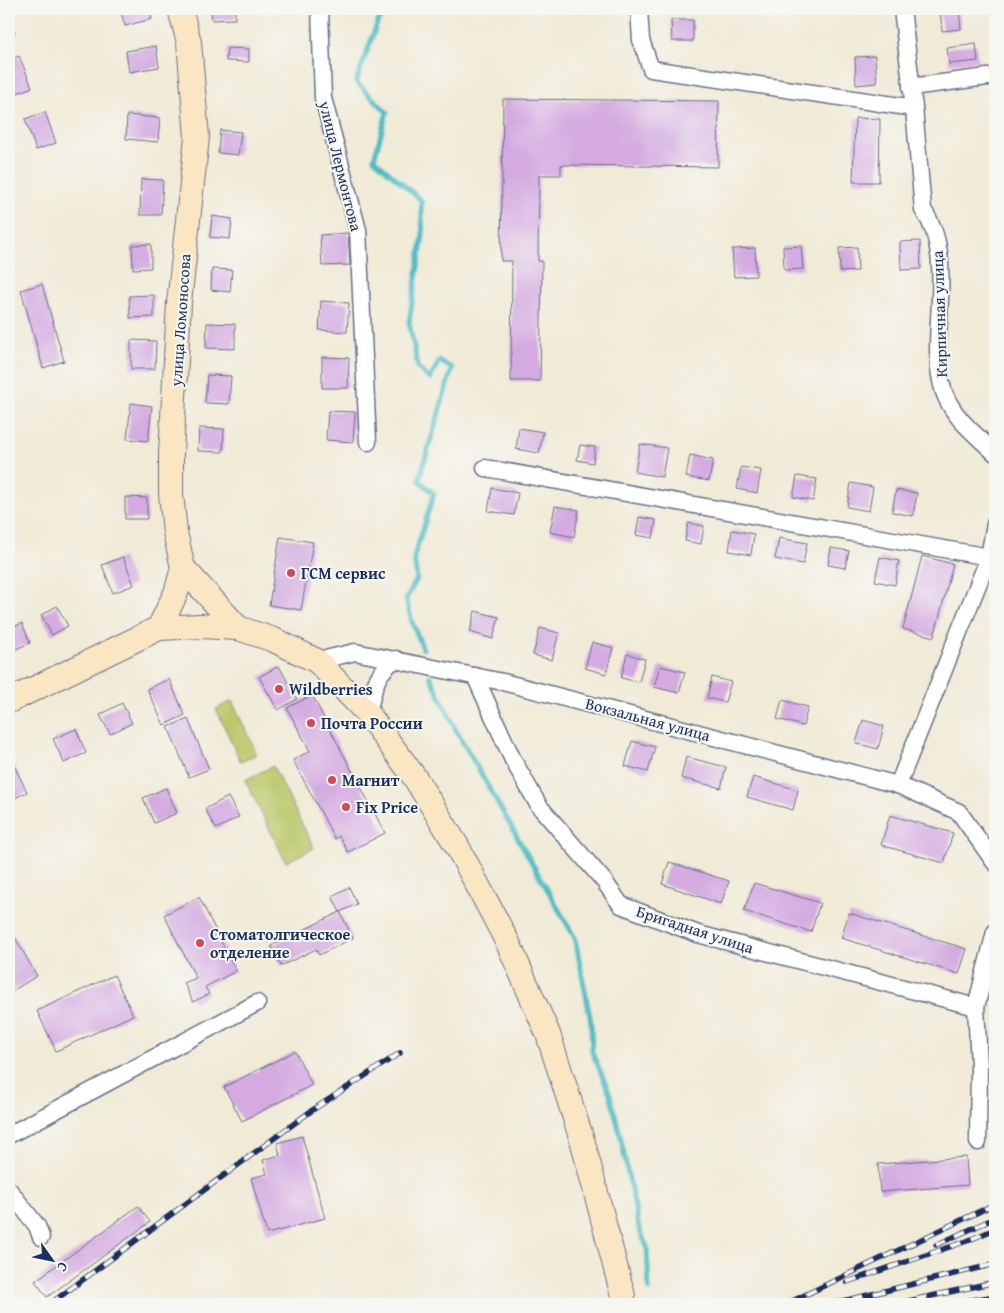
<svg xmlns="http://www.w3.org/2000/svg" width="1004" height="1313" viewBox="0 0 1004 1313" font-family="'Gentium Book Plus',serif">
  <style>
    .green { fill: #bbc86a; stroke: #6b7c64 }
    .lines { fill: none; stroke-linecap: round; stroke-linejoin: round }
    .stream { stroke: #4fbdc6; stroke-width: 5 }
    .building { fill: #d4aae1 }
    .secondary-tunnel { stroke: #c5c5be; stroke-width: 24; stroke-dasharray: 24 12; stroke-linecap: butt }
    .street-casing { stroke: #667088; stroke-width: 19 }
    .secondary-casing { stroke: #667088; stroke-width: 26 }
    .street { stroke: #fff; stroke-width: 16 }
    .secondary { stroke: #fbe6c3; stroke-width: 24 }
    .rail-casing { stroke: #1b2f5e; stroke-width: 5.5 }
    .rail { stroke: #f6f6f2; stroke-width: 4; stroke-dasharray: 11; stroke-linecap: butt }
    .poi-dot { fill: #d1495b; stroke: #f6f6f2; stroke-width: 2 }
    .labels { text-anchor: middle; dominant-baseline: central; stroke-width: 4; stroke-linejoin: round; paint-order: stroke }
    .street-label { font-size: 16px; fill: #1b2f5e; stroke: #f6f6f2 }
    .poi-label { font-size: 16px; font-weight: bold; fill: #1b2f5e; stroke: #f6f6f2; text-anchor: start }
  </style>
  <rect width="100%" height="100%" fill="#f6f6f2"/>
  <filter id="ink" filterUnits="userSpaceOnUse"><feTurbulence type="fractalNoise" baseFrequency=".02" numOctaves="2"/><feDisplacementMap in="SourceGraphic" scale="10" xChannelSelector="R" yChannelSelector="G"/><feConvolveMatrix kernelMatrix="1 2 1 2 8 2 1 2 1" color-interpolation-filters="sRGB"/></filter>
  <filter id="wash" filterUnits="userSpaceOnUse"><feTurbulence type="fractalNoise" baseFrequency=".0096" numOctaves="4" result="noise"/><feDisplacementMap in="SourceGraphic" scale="20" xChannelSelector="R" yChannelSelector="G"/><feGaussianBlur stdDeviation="1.12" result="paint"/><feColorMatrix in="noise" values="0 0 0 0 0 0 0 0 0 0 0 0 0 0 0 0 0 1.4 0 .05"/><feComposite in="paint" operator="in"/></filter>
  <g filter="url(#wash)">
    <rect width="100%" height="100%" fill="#f0ead6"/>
    <g class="green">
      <path d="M232,701l25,53 -16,8 -25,-53z"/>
      <path d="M273,766l41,82 -28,14 -41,-82z"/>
    </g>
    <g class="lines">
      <g class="stream">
        <path d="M391,9l-13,12 -22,61 31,30 -13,47 47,41 2,35 -14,87 9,46 12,11 9,-18 13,7 -33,112 15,14 -20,63 3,22 -11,20 6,23 11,27"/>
        <path d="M430,676l27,56 118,206 16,84 1,30 18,42 10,40 19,94 8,19 2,43"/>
      </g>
    </g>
    <g id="blocks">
      <g class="building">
        <path d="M120,9h29l3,10 -27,7z"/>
        <path d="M211,9h24v10l-23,1z"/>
        <path d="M579,9h27l1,2 -27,1z"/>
        <path d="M940,9h19l2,20 -19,2z"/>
        <path d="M9,17l6,16 -6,2z"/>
        <path d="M671,20h22v21h-21z"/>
        <path d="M976,44l2,17 -29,3 -2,-16z"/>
        <path d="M156,46l3,21 -30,5 -3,-21z"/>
        <path d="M227,48l22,1v13l-23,-1z"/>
        <path d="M19,56l13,31 -17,7 -6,-16v-18z"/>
        <path d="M875,56l2,27 -21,2 -1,-28z"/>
        <path d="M503,99l216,2 -1,66 -157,-2v10h-22l-1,86h4l-2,120h-29l1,-120h-11z"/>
        <path d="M45,112l11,31 -20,7 -11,-31z"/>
        <path d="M127,115l33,3 -2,24 -32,-3z"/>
        <path d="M855,118l25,1 -1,63h-26z"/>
        <path d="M220,130l21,2 -3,23 -20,-2z"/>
        <path d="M141,179l22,1 -2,35h-21z"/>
        <path d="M212,216l20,3 -2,20 -20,-2z"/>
        <path d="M348,233l2,32 -28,1 -2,-31z"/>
        <path d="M920,241l1,28 -20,1 -1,-28z"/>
        <path d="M151,244v24l-18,1 -1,-24z"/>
        <path d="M801,246l2,23 -19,1 -1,-23z"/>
        <path d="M857,247l1,24 -18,1 -1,-24z"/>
        <path d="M755,248l1,28 -22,1 -2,-28z"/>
        <path d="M212,269l20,1 -2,22 -19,-2z"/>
        <path d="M42,284l22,77 -21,7 -22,-78z"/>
        <path d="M154,295v22l-24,1 -1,-22z"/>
        <path d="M321,301l28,2 -2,29 -28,-2z"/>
        <path d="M207,323l28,1v25l-29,-1z"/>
        <path d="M131,340l25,1 -1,28h-24z"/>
        <path d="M322,357l27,1 -1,30h-26z"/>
        <path d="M207,375l24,1 -2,28 -24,-1z"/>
        <path d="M131,403l21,3 -4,35 -21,-2z"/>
        <path d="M328,411l27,1 -2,30 -27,-2z"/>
        <path d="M199,428l25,1 -1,23 -25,-1z"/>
        <path d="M519,428l24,4 -4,21 -23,-4z"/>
        <path d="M640,444l27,4 -5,29 -27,-5z"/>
        <path d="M580,445l15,2 -2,16 -16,-3z"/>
        <path d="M690,455l23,5 -4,21 -23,-4z"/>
        <path d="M741,467l20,3 -4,23 -20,-4z"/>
        <path d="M797,476l20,3 -4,22 -20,-4z"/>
        <path d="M851,483l22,4 -4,24 -22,-4z"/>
        <path d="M492,488l26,5 -4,22 -26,-4z"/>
        <path d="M896,490l21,3 -4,23 -21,-4z"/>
        <path d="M125,497l22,1v21h-22z"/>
        <path d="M555,506l24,4 -5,27 -24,-5z"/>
        <path d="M639,517l17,3 -3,18 -17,-3z"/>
        <path d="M688,523l16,3 -3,18 -16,-3z"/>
        <path d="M732,530l22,4 -3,21 -22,-4z"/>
        <path d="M280,537l33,5 -12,68 -32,-5z"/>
        <path d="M779,538l28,5 -4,21 -28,-5z"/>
        <path d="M831,548l18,3 -4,17 -17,-3z"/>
        <path d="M922,556l31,8 -19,73 -31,-8z"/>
        <path d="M123,557l11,28 -21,8 -11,-28z"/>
        <path d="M880,557l19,4 -4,24 -20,-4z"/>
        <path d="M57,606l11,20 -16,9 -11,-20z"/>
        <path d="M475,611l24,6 -6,22 -23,-7z"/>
        <path d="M22,623l8,20 -21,9v-23z"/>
        <path d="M540,628l19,5 -7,27 -19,-5z"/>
        <path d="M592,642l21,6 -7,26 -21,-6z"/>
        <path d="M627,654l18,5 -6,23 -18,-4z"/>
        <path d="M279,666l18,33 -19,11 -19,-33z"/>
        <path d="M660,666l25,6 -6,21 -25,-6z"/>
        <path d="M712,677l19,5 -6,20 -18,-4z"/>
        <path d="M169,679l16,36 -21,10 -17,-36z"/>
        <path d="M312,695l73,138 -37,19 -9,-16 -4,3 -42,-79 17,-9 -23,-43z"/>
        <path d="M782,700l26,7 -5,19 -26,-7z"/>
        <path d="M122,703l10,20 -22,11 -10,-19z"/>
        <path d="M188,719l21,50 -20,8 -21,-50z"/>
        <path d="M863,720l21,6 -6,23 -22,-6z"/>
        <path d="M76,729l10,24 -22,10 -11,-24z"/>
        <path d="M632,741l23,6 -7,25 -23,-6z"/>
        <path d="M686,757l40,10 -5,21 -40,-10z"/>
        <path d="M14,765l13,27 -18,9v-34z"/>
        <path d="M753,777l45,13 -5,20 -46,-13z"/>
        <path d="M166,788l11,25 -23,10 -11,-25z"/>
        <path d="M228,797l11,20 -23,12 -11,-20z"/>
        <path d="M890,815l63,18 -9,30 -63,-18z"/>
        <path d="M669,862l60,19 -8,23 -59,-20z"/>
        <path d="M754,883l66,20 -9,29 -67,-21z"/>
        <path d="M349,887l8,17 -17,8 13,26 -34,17 -3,-6 -35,17 -10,-20 69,-34 -8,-16z"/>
        <path d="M199,897l37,74 -31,16 4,7 -16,8 -9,-19 12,-5 -32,-63z"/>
        <path d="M849,913l118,36 -8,25 -118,-36z"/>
        <path d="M13,934l24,42 -25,15 -3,-6v-49z"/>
        <path d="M114,975l19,40 -77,36 -19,-40z"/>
        <path d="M295,1051l17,34 -70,36 -18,-34z"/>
        <path d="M302,1136l23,82 -58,16 -16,-56 16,-4 -4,-14 17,-5 -3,-12z"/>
        <path d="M966,1157l2,28 -88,7 -2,-28z"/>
        <path d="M138,1206l12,16 -103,75 -12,-16z"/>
      </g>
    </g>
  </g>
  <g filter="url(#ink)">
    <use href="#blocks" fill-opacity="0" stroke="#667088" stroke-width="1"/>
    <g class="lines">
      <path class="secondary-tunnel" d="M611,1300l1,4"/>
      <g class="street-casing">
        <g id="street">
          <path d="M320,9l3,89 35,132 10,212"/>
          <path d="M639,9l2,31 10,29 263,39"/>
          <path d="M902,9l12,99 9,102c35,48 4,126 20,179 8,27 32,45 52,64"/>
          <path d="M911,87l84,-11"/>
          <path d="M485,468l504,89"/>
          <path d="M317,661l38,-9 148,30 395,103 61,27 36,51"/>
          <path d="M475,676l38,84 26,46 65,75 17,24 77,29 278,73"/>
          <path d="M368,714c6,-25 6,-40 28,-55"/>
          <path d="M898,785l91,-228 6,-33"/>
          <path d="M9,1135l248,-132"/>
          <path d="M978,1142l1,-77 -3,-58 19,-75"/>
          <path d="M9,1190l28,36 4,11"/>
        </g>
      </g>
      <g class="secondary-casing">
        <g id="secondary">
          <path d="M183,568l55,60"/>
          <path d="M159,628l17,-35 7,-25 -8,-36 -4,-38v-40l8,-151 18,-166 -8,-95 -9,-33"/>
          <path d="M9,701l150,-73 42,-2 37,2 36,12 43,21 51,53 47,64 42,68 51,97 40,91 35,109 40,153"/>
        </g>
      </g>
      <use href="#street" class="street"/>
      <use href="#secondary" class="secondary"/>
      <g class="rail-casing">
        <g id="rail">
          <path d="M936,1245l59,-27"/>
          <path d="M847,1282l120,-41 28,-12"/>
          <path d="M50,1304l261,-193 89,-58"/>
          <path d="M786,1304l209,-100"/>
          <path d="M831,1304l164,-40"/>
          <path d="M895,1304l100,-22"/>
          <path d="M949,1304l46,-8"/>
        </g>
      </g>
      <use href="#rail" class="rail"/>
    </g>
  </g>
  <g class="poi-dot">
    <circle cx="291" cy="573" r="5"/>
    <circle cx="279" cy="689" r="5"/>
    <circle cx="311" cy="723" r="5"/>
    <circle cx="332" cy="780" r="5"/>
    <circle cx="346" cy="807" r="5"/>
    <circle cx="200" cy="943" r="5"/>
  </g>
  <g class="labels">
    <g class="street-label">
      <text transform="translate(341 166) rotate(76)">улица Лермонтова</text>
      <text transform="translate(939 314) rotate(-92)">Кирпичная улица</text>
      <text transform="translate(180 320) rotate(-86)">улица Ломоносова</text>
      <text transform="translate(648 719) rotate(15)">Вокзальная улица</text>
      <text transform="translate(695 929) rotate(18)">Бригадная улица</text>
    </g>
    <g class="poi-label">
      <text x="301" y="573">ГСМ сервис</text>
      <text x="289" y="689">Wildberries</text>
      <text x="321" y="723">Почта России</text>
      <text x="342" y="780">Магнит</text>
      <text x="356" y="807">Fix Price</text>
      <text x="210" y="934">Стоматолгическое<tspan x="210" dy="18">отделение</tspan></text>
    </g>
  </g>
  <rect width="1004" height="1313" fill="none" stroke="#f6f6f2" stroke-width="30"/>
  <g transform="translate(52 1260) rotate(123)" stroke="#f6f6f2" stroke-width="4" paint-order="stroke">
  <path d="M0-4L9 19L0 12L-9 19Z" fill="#1b2f5e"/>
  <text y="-8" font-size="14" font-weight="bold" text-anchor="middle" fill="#1b2f5e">С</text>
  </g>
</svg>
